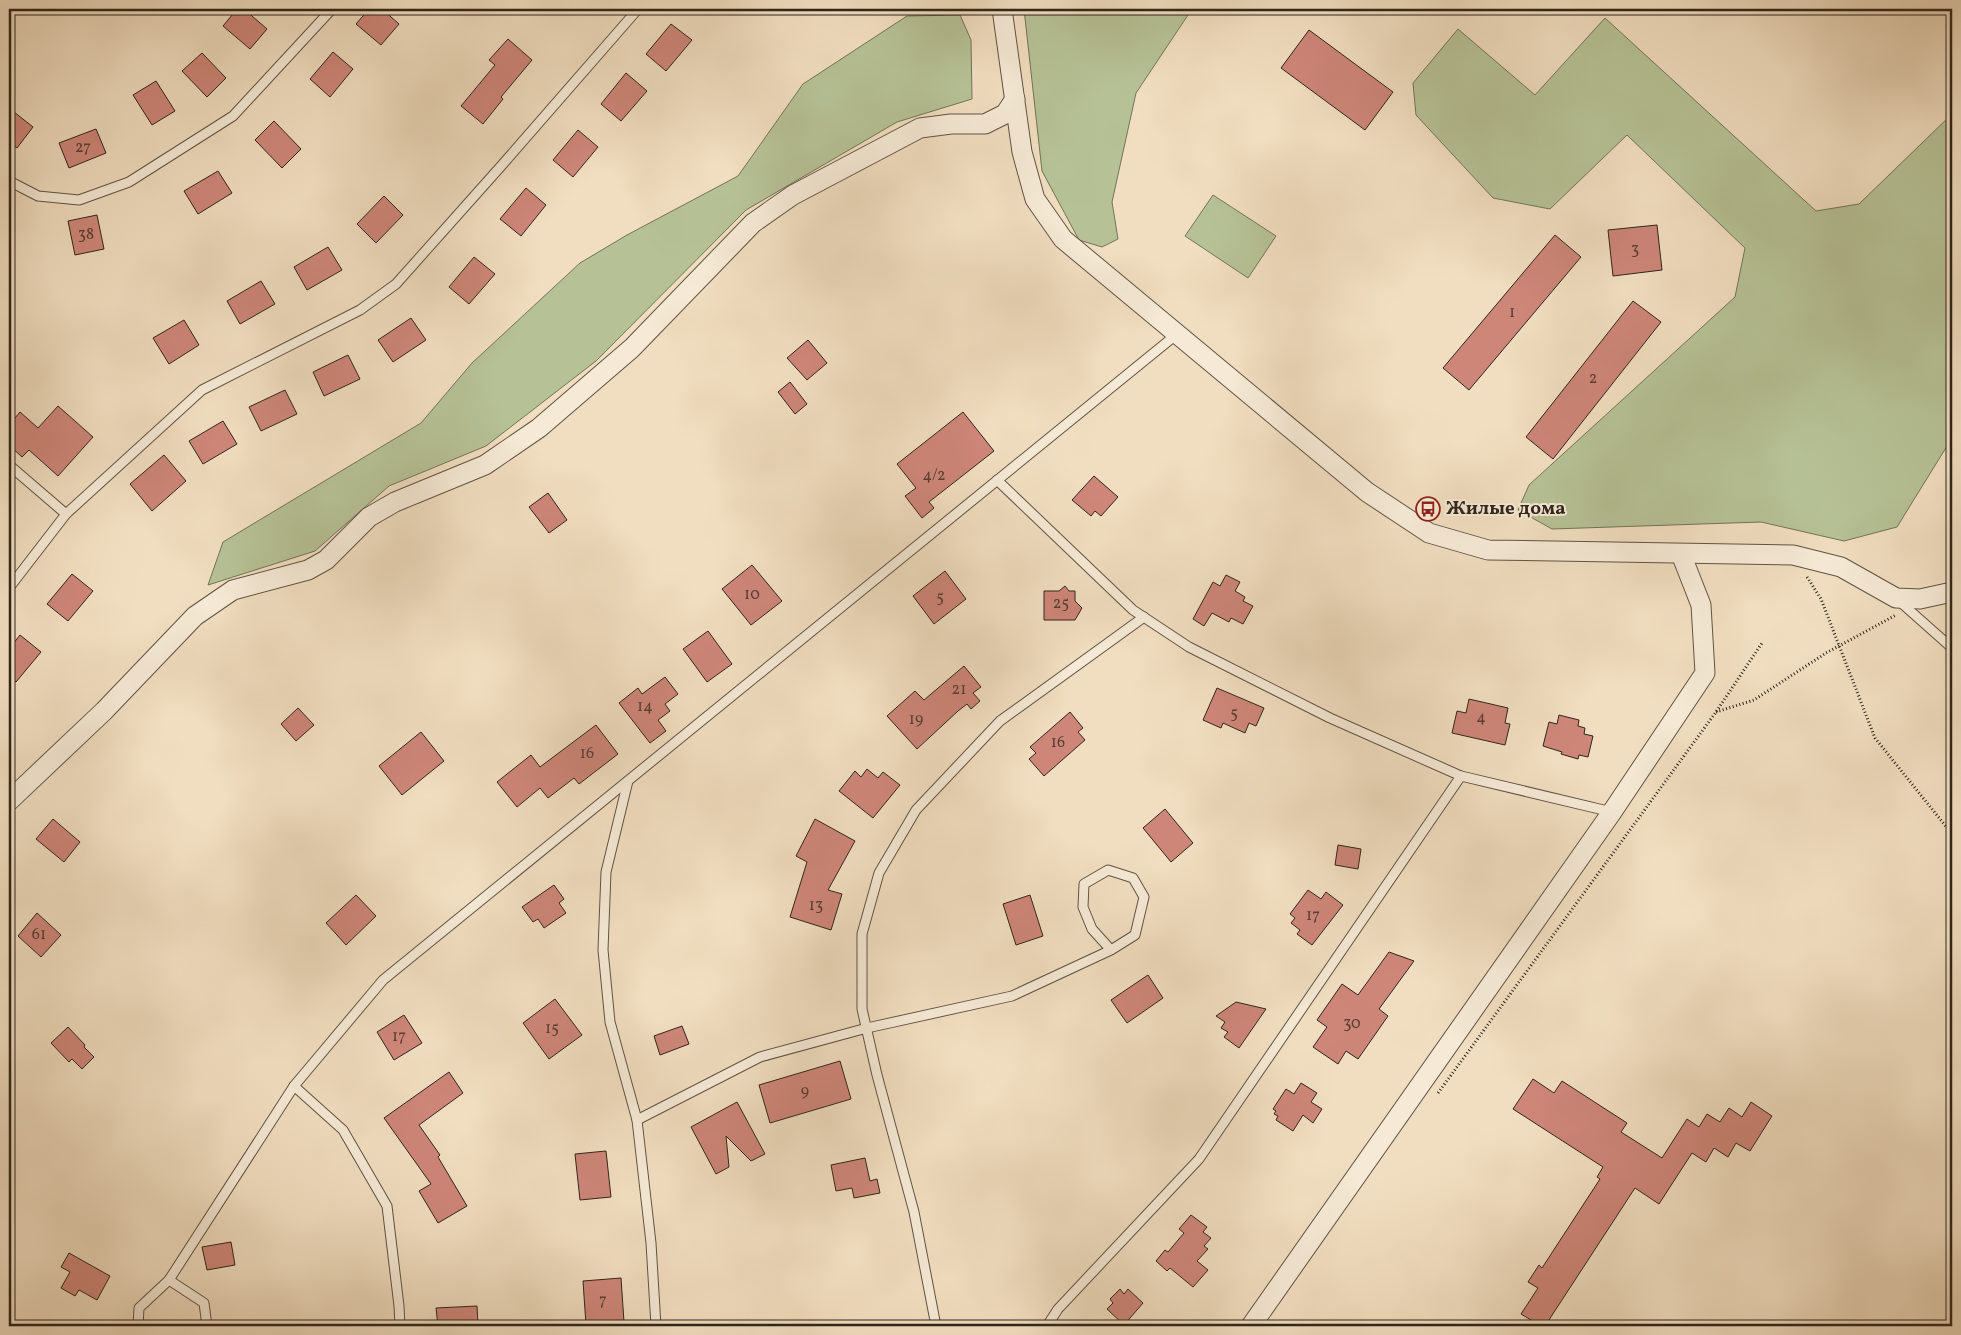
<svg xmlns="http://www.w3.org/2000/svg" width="1961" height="1335" viewBox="0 0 1961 1335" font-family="Vollkorn,serif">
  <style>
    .green { fill: #b6c296; stroke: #727459 }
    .building { fill: #ce8679; stroke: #2f251c }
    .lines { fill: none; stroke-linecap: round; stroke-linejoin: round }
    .lane-casing { stroke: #605345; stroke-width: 11 }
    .street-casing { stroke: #605345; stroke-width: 21 }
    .path { stroke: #2f251c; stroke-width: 3; stroke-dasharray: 1 2.5; stroke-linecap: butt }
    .lane { stroke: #f6ead6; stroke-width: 9 }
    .street { stroke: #f6ead6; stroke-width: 19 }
    .labels { text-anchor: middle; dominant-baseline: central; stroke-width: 4; stroke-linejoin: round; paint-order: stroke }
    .number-label { font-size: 16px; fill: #573d33 }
    .poi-label { font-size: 19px; font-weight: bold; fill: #2f251c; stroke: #f6ead6; text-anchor: start }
  </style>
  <rect width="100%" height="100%" fill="#f1dec0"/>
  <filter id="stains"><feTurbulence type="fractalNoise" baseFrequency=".004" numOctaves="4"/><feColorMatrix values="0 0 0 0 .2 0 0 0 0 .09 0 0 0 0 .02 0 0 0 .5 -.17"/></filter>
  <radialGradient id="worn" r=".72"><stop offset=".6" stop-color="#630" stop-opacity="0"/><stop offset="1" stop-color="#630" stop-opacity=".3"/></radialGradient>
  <g class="green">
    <path d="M1024,9h168l-56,84 -24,109 6,37 -16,8 -23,-7 -37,-69z"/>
    <path d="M960,15l11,25 1,59 -75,23 -151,88 -150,151 -110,85 -97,40 -74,65 -107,34 15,-43 198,-119 51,-60 108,-100 47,-28 111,-59 65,-92 104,-68z"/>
    <path d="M1605,18l211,193 43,-7 93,-90v324l-55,89 -53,14 -83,-19 -209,7 -34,-19 11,-25 206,-188 10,-49 -118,-113 -77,74 -57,-11 -77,-83 -3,-32 45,-54 77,66z"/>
    <path d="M1213,195l63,41 -28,42 -63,-42z"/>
  </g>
  <g class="building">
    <path d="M237,9h7l23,20 -17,20 -27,-23z"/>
    <path d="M369,9h13l17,15 -18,21 -25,-21z"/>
    <path d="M671,24l21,16 -26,31 -20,-17z"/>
    <path d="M1309,30l84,62 -28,38 -84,-62z"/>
    <path d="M508,39l24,21 -31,37 2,2 -20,25 -22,-18 34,-41 -6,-5z"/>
    <path d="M333,52l20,17 -23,28 -20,-18z"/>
    <path d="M202,53l24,25 -19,19 -25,-26z"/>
    <path d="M626,73l21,18 -26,30 -20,-17z"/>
    <path d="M156,81l19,30 -23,14 -19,-30z"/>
    <path d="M9,108l24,19 -16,21 -8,-6z"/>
    <path d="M274,121l27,28 -19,19 -27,-28z"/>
    <path d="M96,129l10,24 -37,15 -10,-25z"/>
    <path d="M578,130l20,17 -25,30 -20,-17z"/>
    <path d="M218,171l14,22 -34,21 -14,-23z"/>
    <path d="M526,188l20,17 -25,31 -21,-17z"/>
    <path d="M384,196l19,19 -27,28 -19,-19z"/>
    <path d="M97,215l7,34 -29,6 -7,-34z"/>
    <path d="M1657,225l5,45 -49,6 -5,-46z"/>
    <path d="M1555,235l26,22 -112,133 -26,-22z"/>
    <path d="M328,247l14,23 -35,20 -13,-23z"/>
    <path d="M474,257l21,17 -26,30 -20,-17z"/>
    <path d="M261,281l14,23 -35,20 -13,-23z"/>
    <path d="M1633,301l28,21 -108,137 -27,-22z"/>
    <path d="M411,318l15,22 -33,22 -15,-22z"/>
    <path d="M184,320l15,25 -30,19 -16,-26z"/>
    <path d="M808,340l19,23 -20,17 -20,-22z"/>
    <path d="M348,355l12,24 -36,17 -11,-24z"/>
    <path d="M790,382l17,22 -12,10 -17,-22z"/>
    <path d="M285,390l12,24 -36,17 -12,-24z"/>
    <path d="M58,406l35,31 -35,39 -29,-26 -7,7 -13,-12v-20l11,-13 18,16z"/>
    <path d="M963,412l31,39 -65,51 5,6 -12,10 -17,-22 11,-8 -19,-24z"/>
    <path d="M223,421l14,23 -34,20 -14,-23z"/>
    <path d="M164,455l22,26 -34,30 -22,-27z"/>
    <path d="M1094,476l24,21 -17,19 -6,-5 -4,5 -19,-16z"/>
    <path d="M548,493l19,27 -18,13 -20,-26z"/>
    <path d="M752,565l30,36 -31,24 -29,-36z"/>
    <path d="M945,571l21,28 -32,25 -21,-28z"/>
    <path d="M72,574l21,17 -25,30 -21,-17z"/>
    <path d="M1226,575l14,7 -5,9 10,6 -2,4 10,5 -10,18 -12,-6 -2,4 -17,-9 -8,13 -11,-7 20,-37 7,4z"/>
    <path d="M1065,586l4,5h6v10l7,7 -7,12h-31v-29h15z"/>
    <path d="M708,631l24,33 -25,18 -24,-33z"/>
    <path d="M20,635l21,17 -25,30 -7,-5v-28z"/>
    <path d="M964,666l17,21 -8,6 7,8 -9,8 -4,-5 -9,7 -41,38 -30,-33 28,-25 9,9z"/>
    <path d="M665,677l13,17 -13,10 5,7 -12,9 8,11 -16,12 -31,-40 19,-15 4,6z"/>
    <path d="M1217,688l47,20 -8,18 -7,-3 -4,10 -22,-10 -2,5 -18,-8z"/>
    <path d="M1469,699l39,9 -3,15 5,1 -5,21 -53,-12 5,-22 9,2z"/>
    <path d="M298,708l16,17 -18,16 -15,-17z"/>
    <path d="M1070,712l13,16 -5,4 7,8 -41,36 -15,-17 7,-6 -6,-6z"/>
    <path d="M1559,715l20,5 -1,6 7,2 -1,6 9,2 -5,21 -9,-2 -1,4 -17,-5 1,-2 -19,-6 6,-24 8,2z"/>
    <path d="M596,725l22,29 -39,30 -5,-6 -26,20 -8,-10 -23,19 -20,-25 34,-27 9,12z"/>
    <path d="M421,732l23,29 -42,34 -23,-29z"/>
    <path d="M867,769l11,9 5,-6 17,13 -27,33 -34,-27 16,-20 6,6z"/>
    <path d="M1165,809l28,34 -22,19 -28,-34z"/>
    <path d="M53,819l27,23 -16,20 -28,-23z"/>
    <path d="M815,819l40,22 -27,49 14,4 -11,36 -41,-13 17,-55 -11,-6z"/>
    <path d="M1338,845l23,4 -3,20 -23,-4z"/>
    <path d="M554,885l10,14 -5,4 7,10 -22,15 -6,-9 -5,3 -11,-15z"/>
    <path d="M1308,890l13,9 5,-7 17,13 -31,40 -15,-11 3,-4 -9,-7 4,-5 -5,-4z"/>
    <path d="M356,895l20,21 -30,29 -20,-22z"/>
    <path d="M1030,895l13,41 -27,9 -13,-41z"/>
    <path d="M37,913l24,22 -20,22 -23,-21z"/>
    <path d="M1389,952l25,9 -35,48 9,7 -30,43 -12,-8 -8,13 -25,-17 14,-20 -10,-7 25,-36 16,11z"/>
    <path d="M1148,975l15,23 -36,25 -16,-23z"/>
    <path d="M555,999l27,36 -33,24 -26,-36z"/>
    <path d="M1236,1002l30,7 -27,39 -15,-11 4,-5 -7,-4 4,-6 -9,-6z"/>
    <path d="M404,1015l18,28 -28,17 -17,-28z"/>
    <path d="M682,1026l7,18 -29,11 -6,-19z"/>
    <path d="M68,1027l17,18 -1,2 10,10 -12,12 -10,-10 -3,3 -18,-19z"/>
    <path d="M840,1061l11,38 -81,24 -11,-38z"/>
    <path d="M449,1072l14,21 -44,32 21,30 -2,2 29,49 -29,17 -19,-32 12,-7 -47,-66z"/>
    <path d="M1533,1079l21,14 8,-12 65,42 -6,9 41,26 25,-39 12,8 8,-13 13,8 9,-14 13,9 9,-15 21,14 -22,35 -14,-8 -8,14 -14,-9 -8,14 -14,-9 -33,51 -24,-16 -90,138h-4l-20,-12 17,-26 -10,-6 11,-17 3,3 58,-89 -3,-2 6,-10 -90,-58z"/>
    <path d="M1301,1083l16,10 -6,9 11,7 -9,14 -10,-8 -10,16 -17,-11 2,-4 -4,-2 2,-3 -3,-2 13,-20 8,5z"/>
    <path d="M737,1102l28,52 -14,7 -25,-25 3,31 -13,7 -25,-47z"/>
    <path d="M606,1151l5,46 -31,3 -5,-46z"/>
    <path d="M865,1158l5,23 7,-2 3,14 -26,5 -2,-10 -16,3 -5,-26z"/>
    <path d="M1191,1215l16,12 -4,5 8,6 -7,8 4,3 -11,12 11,9 -15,17 -23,-19 -3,3 -11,-10 9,-11 3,2 16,-19 -5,-4z"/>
    <path d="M231,1242l4,23 -28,5 -5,-23z"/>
    <path d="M69,1253l41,23 -13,24 -18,-10 -4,6 -14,-8 9,-16 -9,-5z"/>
    <path d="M621,1278l3,44 -38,3 -3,-44z"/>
    <path d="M1120,1289l4,5 4,-5 15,14 -19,22 -17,-16 6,-6 -3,-4z"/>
    <path d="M477,1306l1,20h-40l-2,-18z"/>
  </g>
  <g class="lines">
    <g class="lane-casing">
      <g id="lane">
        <path d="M9,181l29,15 41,4 50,-18 104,-66 99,-107"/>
        <path d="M9,465l57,49"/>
        <path d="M997,480l136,130 56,37 141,71 131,58"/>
        <path d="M9,588l57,-74 136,-124 158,-80 36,-26 106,-119 136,-156"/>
        <path d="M1898,600l54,48"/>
        <path d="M628,781l-22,91 -3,78 7,72 27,98 14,123 5,83"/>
        <path d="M294,1086l49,44 44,76 12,100 1,20"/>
        <path d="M637,1120l123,-63 107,-29 145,-32 99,-46 24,-15 9,-38 -11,-19 -25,-8 -24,14 -1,23 9,22 19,21"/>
        <path d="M169,1280l35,23 3,23"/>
        <path d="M138,1326l1,-18 30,-28 125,-194 89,-106 794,-646"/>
        <path d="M936,1326l-22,-114 -37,-137 -15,-66v-75l17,-61 37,-63 84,-89 144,-104"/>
        <path d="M1047,1326l11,-17 141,-150 262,-383 151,36"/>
      </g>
    </g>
    <g class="street-casing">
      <g id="street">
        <path d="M1002,9l20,143 13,47 28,40 304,253 62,41 59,17 305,5 48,12 55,31 24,1 32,-7"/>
        <path d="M9,801l95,-90 91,-95 38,-26 75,-20 18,-10 43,-43 26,-15 90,-37 54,-37 93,-80 121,-125 40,-28 127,-67 31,-4h34l20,-10 10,-15"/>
        <path d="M1251,1326l361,-514 93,-139 -4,-68 -20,-51"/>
      </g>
    </g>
    <g class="path">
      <path d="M1807,577l14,22 54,139 77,96"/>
      <path d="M1716,712l38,-12 72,-47 70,-38"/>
      <path d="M1438,1093l278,-381 46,-69"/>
    </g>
    <use href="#lane" class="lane"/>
    <use href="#street" class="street"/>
  </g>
  <defs>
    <g id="bus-ring" transform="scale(1.25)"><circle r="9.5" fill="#f6ead6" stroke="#8f2418" stroke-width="1.5"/><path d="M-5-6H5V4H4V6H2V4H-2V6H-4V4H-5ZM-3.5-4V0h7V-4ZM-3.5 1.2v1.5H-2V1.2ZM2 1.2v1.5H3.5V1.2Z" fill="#8f2418"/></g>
  </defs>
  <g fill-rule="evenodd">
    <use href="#bus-ring" x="1428" y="509"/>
  </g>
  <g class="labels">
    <g class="number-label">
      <text x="83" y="148">27</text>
      <text x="86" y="235">38</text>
      <text x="1635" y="250">3</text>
      <text x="1512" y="313">1</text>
      <text x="1593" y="379">2</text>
      <text x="934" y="476">4/2</text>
      <text x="752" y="595">10</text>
      <text x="940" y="598">5</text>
      <text x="1061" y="604">25</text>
      <text x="959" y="690">21</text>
      <text x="645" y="707">14</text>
      <text x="1234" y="714">5</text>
      <text x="1481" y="718">4</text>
      <text x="916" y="720">19</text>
      <text x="1058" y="743">16</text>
      <text x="587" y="754">16</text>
      <text x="816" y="906">13</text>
      <text x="1313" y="916">17</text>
      <text x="39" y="935">61</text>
      <text x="1352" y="1024">30</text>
      <text x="552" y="1029">15</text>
      <text x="399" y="1037">17</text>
      <text x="805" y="1092">9</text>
      <text x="603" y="1301">7</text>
    </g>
    <g class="poi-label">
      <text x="1446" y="509">Жилые дома</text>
    </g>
  </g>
  <rect width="1961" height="1335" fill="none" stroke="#f1dec0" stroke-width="30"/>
  <rect x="10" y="10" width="1941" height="1315" fill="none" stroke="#2f251c" stroke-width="2.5"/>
  <rect x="15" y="15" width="1931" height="1305" fill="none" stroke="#2f251c"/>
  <rect width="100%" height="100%" filter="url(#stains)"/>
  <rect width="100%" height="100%" fill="url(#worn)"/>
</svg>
